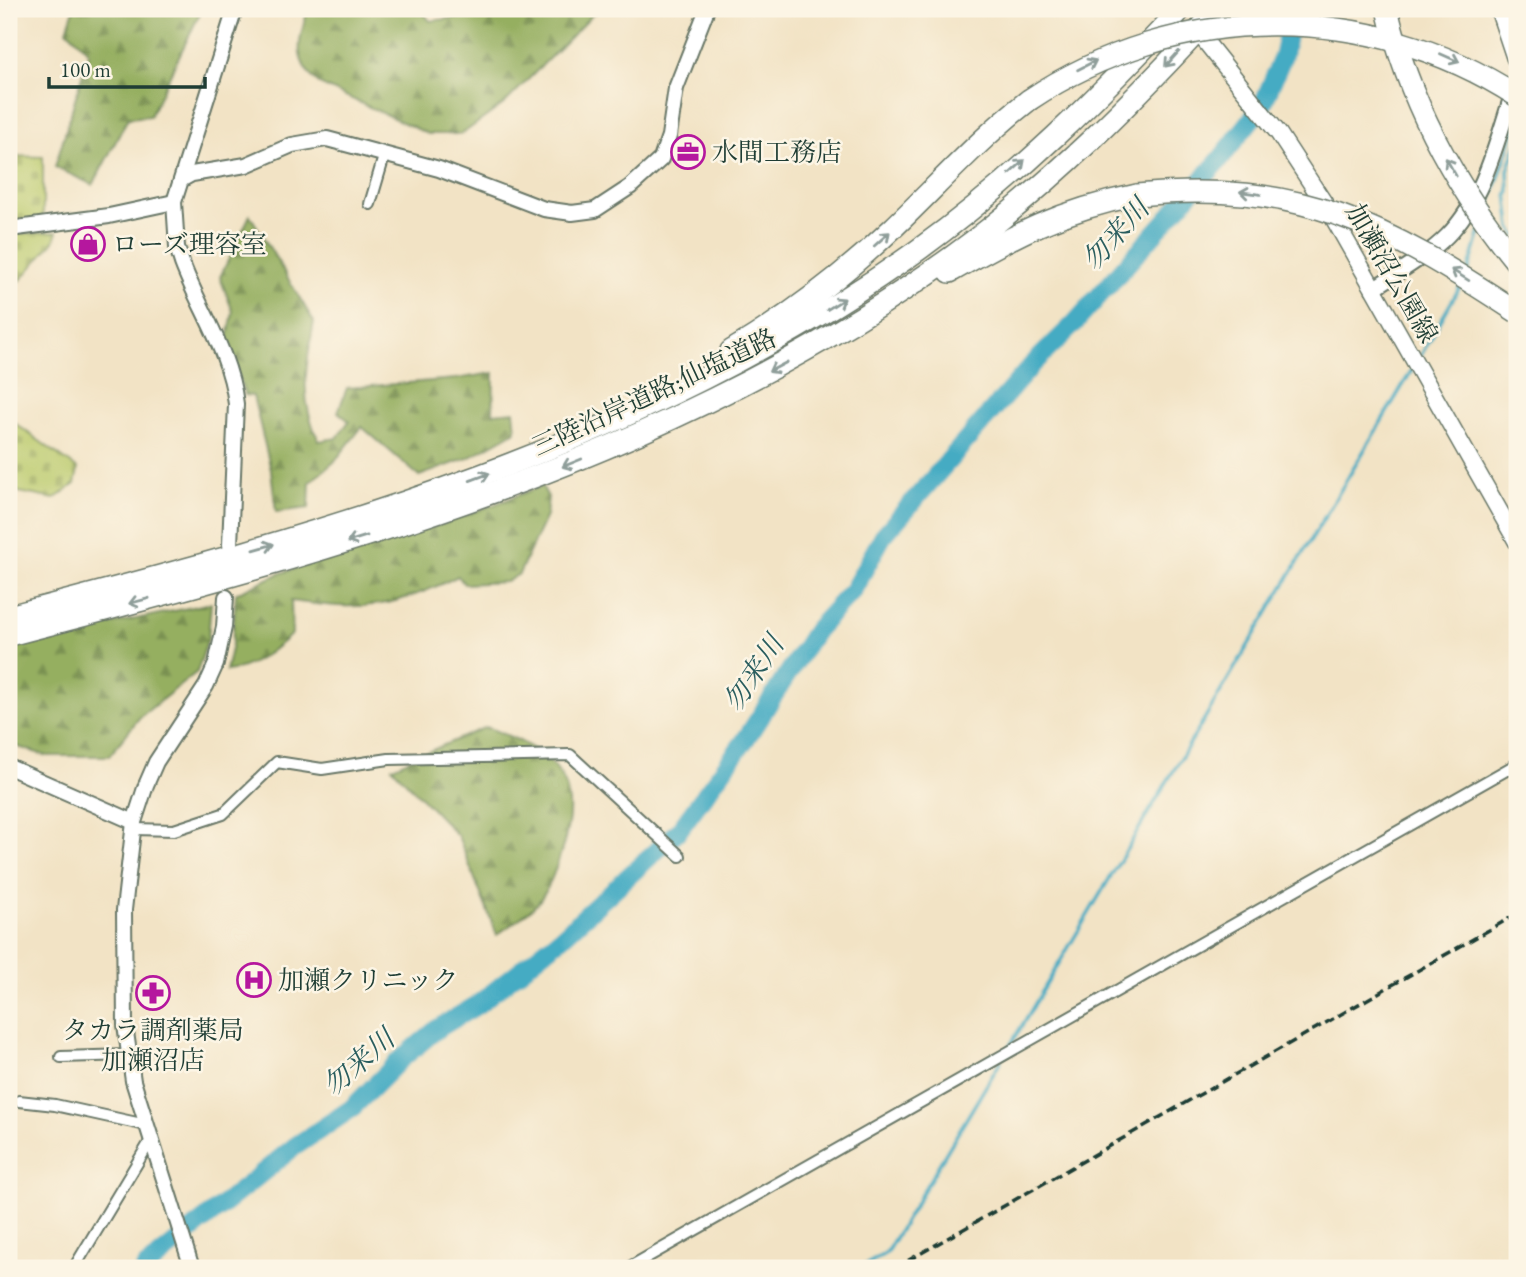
<svg xmlns="http://www.w3.org/2000/svg" width="1526" height="1277" viewBox="0 0 1526 1277" font-family="'EB Garamond','Noto Serif JP',serif">
  <style>
    .forest { fill: url(#forest-firs); stroke: #5a764a; stroke-width: 2 }
    .cemetery { fill: url(#cemetery-stones); stroke: #6e8451; stroke-width: 2 }
    .lines { fill: none; stroke-linecap: round; stroke-linejoin: round }
    .stream { stroke: #44abc3; stroke-width: 3.5 }
    .river { stroke: #44abc3; stroke-width: 19 }
    .minor-casing { stroke: #697767; stroke-width: 14 }
    .tertiary-casing { stroke: #697767; stroke-width: 18 }
    .secondary-casing { stroke: #697767; stroke-width: 19 }
    .motorway-casing { stroke: #697767; stroke-width: 24 }
    .minor { stroke: #fff; stroke-width: 10 }
    .tertiary { stroke: #fff; stroke-width: 14 }
    .secondary { stroke: #fff; stroke-width: 16 }
    .motorway { stroke: #fff; stroke-width: 21 }
    .rail { stroke: #1f3d34; stroke-width: 3.5; stroke-dasharray: 10 5; stroke-linecap: butt }
    .motorway-bridge-casing { stroke: #697767; stroke-width: 24; stroke-linecap: butt }
    .motorway-bridge { stroke: #fff; stroke-width: 21 }
    .oneway { stroke: #8f9e9a }
    .labels { text-anchor: middle; dominant-baseline: central; stroke-width: 5; stroke-linejoin: round; paint-order: stroke }
    .poi-label { font-size: 26px; fill: #1f3d34; stroke: #fcf5e5; text-anchor: start }
    .street-label { font-size: 26px; fill: #1f3d34; stroke: #fcf5e5 }
    .water-label { font-size: 28px; font-style: italic; fill: #2a5e5f; stroke: #fcf5e5 }
  </style>
  <defs>
    <pattern id="forest-firs" width="22" height="20" patternUnits="userSpaceOnUse" patternTransform="scale(1.75)"><rect width="22" height="20" fill="#95af61"/><path d="M5 1l3.5 6h-7zM16 11l3.5 6h-7z" fill="#799051"/></pattern>
    <pattern id="cemetery-stones" width="16" height="16" patternUnits="userSpaceOnUse" patternTransform="scale(1.75)"><rect width="16" height="16" fill="#bccb6e"/><path d="M2 7V4a2 2 0 0 1 4 0v3zM10 15v-3a2 2 0 0 1 4 0v3z" fill="#a1af60"/></pattern>
  </defs>
  <rect width="100%" height="100%" fill="#fcf5e5"/>
  <filter id="ink" filterUnits="userSpaceOnUse"><feTurbulence type="fractalNoise" baseFrequency=".0143" numOctaves="2"/><feDisplacementMap in="SourceGraphic" scale="14" xChannelSelector="R" yChannelSelector="G"/><feConvolveMatrix kernelMatrix="1 2 1 2 8 2 1 2 1" color-interpolation-filters="sRGB"/></filter>
  <filter id="wash" filterUnits="userSpaceOnUse"><feTurbulence type="fractalNoise" baseFrequency=".00686" numOctaves="4" result="noise"/><feDisplacementMap in="SourceGraphic" scale="28" xChannelSelector="R" yChannelSelector="G"/><feGaussianBlur stdDeviation="1.57" result="paint"/><feColorMatrix in="noise" values="0 0 0 0 0 0 0 0 0 0 0 0 0 0 0 0 0 1.4 0 .05"/><feComposite in="paint" operator="in"/></filter>
  <g filter="url(#wash)">
    <rect width="100%" height="100%" fill="#f2e3c5"/>
    <g class="forest">
      <path d="M74,9h128l-52,107 -22,2 -35,67 -38,-18 34,-115 -22,-22z"/>
      <path d="M308,9h112l10,12 31,-4 8,-8h129l-93,94 -43,31h-34l-109,-50c-28,-25 -20,-42 -11,-75z"/>
      <path d="M250,215l64,107c-8,44 -16,76 5,119l18,-3 12,-17 -11,-9 9,-24 109,-9 38,-6 -1,40 21,-2 2,20 -48,27 -49,18 -57,-49 -28,35 -24,20 -1,26 -33,4 -5,-42 -18,-74 -8,-1 -18,-52 6,-31 -13,-35z"/>
      <path d="M542,486l6,11 -2,19 -27,58 -13,8 -42,2 -6,-8c-65,33 -96,35 -167,25l1,33c-18,16 -41,35 -66,37l6,-27 4,-51 45,-20 165,-50z"/>
      <path d="M211,603l-3,36 -11,33 -57,45 -31,39h-62l-38,-12v-98z"/>
      <path d="M486,727c60,22 98,46 78,115 -5,18 -12,40 -22,55 -9,15 -32,27 -45,38l-39,-99 -66,-69z"/>
    </g>
    <g class="cemetery">
      <path d="M9,156l34,1v63l-34,3z"/>
      <path d="M57,232l-3,9 -34,40 -11,-8v-39z"/>
      <path d="M9,419l69,50 -3,15 -21,15 -45,-9z"/>
    </g>
    <g class="lines">
      <g class="stream">
        <path d="M1517,144l-9,26 1,24 -2,-1 4,35 6,8"/>
        <path d="M1488,209l29,-87"/>
        <path d="M1468,272l13,-43"/>
        <path d="M1420,357l41,-72"/>
        <path d="M1008,1049l404,-679"/>
        <path d="M860,1268l26,-15 115,-192"/>
      </g>
      <path class="river" d="M145,1268l149,-121 57,-38 48,-48 38,-32 40,-24 85,-68 117,-107 66,-90 71,-110 37,-40 30,-54 149,-171 42,-41 144,-162 44,-56 21,-50 10,-47"/>
    </g>
  </g>
  <g filter="url(#ink)">
    <g class="lines">
      <g class="minor-casing">
        <g id="minor">
          <path d="M370,204l15,-51"/>
          <path d="M134,829l40,1 49,-16 54,-52 45,7 67,-10 181,-4 110,101"/>
          <path d="M61,1057l67,-2"/>
          <path d="M19,1101l36,4 91,20"/>
          <path d="M74,1268l77,-128"/>
          <path d="M628,1268l889,-504"/>
        </g>
      </g>
      <g class="tertiary-casing">
        <g id="tertiary">
          <path d="M183,179l9,-5 54,-9 46,-20 35,-6 112,30 105,40 28,4 23,-3 35,-23 31,-28 8,-23 7,-48 31,-79"/>
          <path d="M9,229l100,-13 65,-14"/>
          <path d="M1373,289c25,-17 53,-32 74,-53 40,-40 52,-105 70,-156"/>
          <path d="M230,545l6,-141c-6,-52 -36,-93 -54,-141l-5,-16 -3,-45 61,-193"/>
          <path d="M9,767l125,55"/>
          <path d="M192,1268l-59,-187 -8,-56 -1,-115 10,-88 12,-37 10,-23 50,-76 10,-22 8,-37 2,-30"/>
        </g>
      </g>
      <g class="secondary-casing">
        <path id="secondary" d="M1205,41l74,93 51,78 187,330"/>
      </g>
      <g class="motorway-casing">
        <g id="motorway">
          <path d="M1501,9l16,48"/>
          <path d="M950,272c68,-39 109,-61 187,-77"/>
          <path d="M731,351c58,-35 113,-76 162,-123 45,-43 86,-89 136,-128"/>
          <path d="M9,616c318,-82 638,-172 909,-366 96,-69 183,-155 263,-241"/>
          <path d="M9,635c331,-85 663,-176 944,-379 98,-71 184,-158 265,-247"/>
        </g>
      </g>
      <use href="#minor" class="minor"/>
      <use href="#tertiary" class="tertiary"/>
      <use href="#secondary" class="secondary"/>
      <use href="#motorway" class="motorway"/>
      <path class="rail" d="M895,1268l622,-354"/>
      <g class="motorway-bridge-casing">
        <g id="motorway-bridge">
          <path d="M1387,9c22,94 70,180 130,254"/>
          <path d="M1029,100c148,-99 340,-100 488,-4"/>
          <path d="M1137,195c163,-16 248,30 380,117"/>
        </g>
      </g>
      <use href="#motorway-bridge" class="motorway-bridge"/>
    </g>
    <defs><path id="oneway-shaft" d="M-6 0H5M1.5-3L5.5 0L1.5 3" fill="none" stroke-width="1.6" stroke-linecap="round" stroke-linejoin="round" transform="scale(1.75)"/></defs>
    <g class="oneway">
      <use href="#oneway-shaft" transform="translate(1450 58) rotate(24)"/>
      <use href="#oneway-shaft" transform="translate(1172 59) rotate(132)"/>
      <use href="#oneway-shaft" transform="translate(1087 65) rotate(-27)"/>
      <use href="#oneway-shaft" transform="translate(1017 167) rotate(-42)"/>
      <use href="#oneway-shaft" transform="translate(1451 167) rotate(-120)"/>
      <use href="#oneway-shaft" transform="translate(1250 193) rotate(-173)"/>
      <use href="#oneway-shaft" transform="translate(882 239) rotate(-42)"/>
      <use href="#oneway-shaft" transform="translate(1460 275) rotate(-148)"/>
      <use href="#oneway-shaft" transform="translate(836 304) rotate(-32)"/>
      <use href="#oneway-shaft" transform="translate(778 367) rotate(152)"/>
      <use href="#oneway-shaft" transform="translate(572 463) rotate(158)"/>
      <use href="#oneway-shaft" transform="translate(480 477) rotate(-20)"/>
      <use href="#oneway-shaft" transform="translate(357 539) rotate(163)"/>
      <use href="#oneway-shaft" transform="translate(264 547) rotate(-16)"/>
      <use href="#oneway-shaft" transform="translate(139 601) rotate(165)"/>
    </g>
  </g>
  <defs>
    <g id="office-ring" transform="scale(1.75)"><circle r="9.5" fill="#fcf5e5" stroke="#b5179e" stroke-width="1.5"/><path d="M-6-3h4V-5.5h4V-3h4V5H-6ZM-1-4.5V-3h2v-1.5ZM-6 0V1H6V0Z" fill="#b5179e"/></g>
    <g id="shop-ring" transform="scale(1.75)"><circle r="9.5" fill="#fcf5e5" stroke="#b5179e" stroke-width="1.5"/><path d="M-5-2.5h2.3a2.7 3.5 0 0 1 5.4 0H5L5.5 6h-11ZM-1.5-2.5h3a1.5 2.3 0 0 0-3 0Z" fill="#b5179e"/></g>
    <g id="hospital-ring" transform="scale(1.75)"><circle r="9.5" fill="#fcf5e5" stroke="#b5179e" stroke-width="1.5"/><path d="M-5-5h3v3.5h4V-5h3V5h-3V1.5h-4V5h-3Z" fill="#b5179e"/></g>
    <g id="pharmacy-ring" transform="scale(1.75)"><circle r="9.5" fill="#fcf5e5" stroke="#b5179e" stroke-width="1.5"/><path d="M-2-6h4v4h4v4h-4v4h-4v-4h-4v-4h4Z" fill="#b5179e"/></g>
  </defs>
  <g fill-rule="evenodd">
    <use href="#office-ring" x="688" y="152"/>
    <use href="#shop-ring" x="88" y="244"/>
    <use href="#hospital-ring" x="254" y="980"/>
    <use href="#pharmacy-ring" x="153" y="993"/>
  </g>
  <g class="labels">
    <g class="poi-label">
      <text x="712" y="152">水間工務店</text>
      <text x="112" y="244">ローズ理容室</text>
      <text x="278" y="980">加瀬クリニック</text>
      <text x="153" y="1030" text-anchor="middle">タカラ調剤薬局<tspan x="153" dy="30">加瀬沼店</tspan></text>
    </g>
    <g class="street-label">
      <text transform="translate(1392 273) rotate(60)">加瀬沼公園線</text>
      <text transform="translate(654 392) rotate(-25)">三陸沿岸道路;仙塩道路</text>
    </g>
    <g class="water-label">
      <text transform="translate(1115 234) rotate(-48)">勿来川</text>
      <text transform="translate(753 673) rotate(-56)">勿来川</text>
      <text transform="translate(358 1062) rotate(-41)">勿来川</text>
    </g>
  </g>
  <rect width="1526" height="1277" fill="none" stroke="#fcf5e5" stroke-width="35"/>
  <path d="M49 77v10h156v-10" fill="none" stroke="#1f3d34" stroke-width="3.5"/>
  <text x="60" y="77" font-size="21" fill="#1f3d34" stroke="#fcf5e5" stroke-width="5" paint-order="stroke">100 m</text>
</svg>
